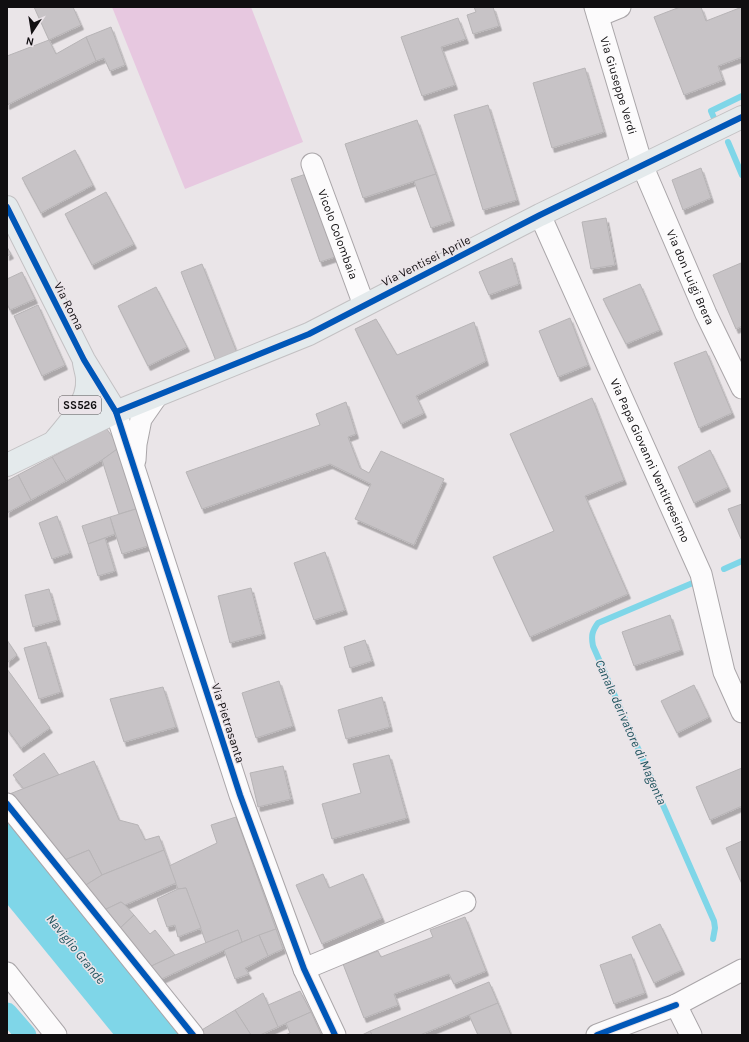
<svg xmlns="http://www.w3.org/2000/svg" width="749" height="1042" viewBox="0 0 749 1042" font-family="Karla,sans-serif">
  <style>
    .green { fill: #e7c8e0 }
    .water { fill: #7fd6e8 }
    .lines { fill: none; stroke-linecap: round; stroke-linejoin: round }
    .stream { stroke: #7fd6e8; stroke-width: 6 }
    .canal { stroke: #7fd6e8; stroke-width: 21 }
    .building { fill: #c7c3c6; stroke: #b7b4b6; filter: url(#shadow) }
    .minor-casing { stroke: #aaa6a9; stroke-width: 23 }
    .major-casing { stroke: #c3c1c3; stroke-width: 24 }
    .minor { stroke: #fcfbfc; stroke-width: 21 }
    .major { stroke: #e4eaec; stroke-width: 22 }
    .cycleway-casing { stroke: #ebe4e9; stroke-width: 8 }
    .cycleway { stroke: #0057b8; stroke-width: 6 }
    .labels { text-anchor: middle; dominant-baseline: central; stroke-width: 3; stroke-linejoin: round; paint-order: stroke }
    .shield { fill: #ebe4e9; stroke: #524e51; stroke-width: 1 }
    .shield-label { font-size: 11px; font-weight: bold; fill: #100e10 }
    .street-label { font-size: 12px; fill: #100e10; stroke: #ebe4e9 }
    .water-label { font-size: 13px; font-style: italic; fill: #20555f; stroke: #ebe4e9 }
  </style>
  <defs>
    <filter id="shadow"><feDropShadow dx="2.5" dy="4.5" stdDeviation="0" flood-color="#0004"/></filter>
  </defs>
  <rect width="100%" height="100%" fill="#eae5e8"/>
  <path class="green" d="M112,7h139l52,135 -118,47z"/>
  <path class="water" d="M7,818l176,217h-69l-107,-131z"/>
  <g class="lines">
    <g class="stream">
      <path d="M714,118l-3,-7 31,-15"/>
      <path d="M728,142l14,33"/>
      <path d="M724,569l18,-8"/>
      <path d="M695,582l-97,41c-6,8 -7,13 -5,23l121,275 1,7 -2,11"/>
    </g>
    <path class="canal" d="M7,1013l19,22"/>
  </g>
  <g class="building">
    <path d="M34,7h39l8,18 -32,15z"/>
    <path d="M474,7h19l6,19 -26,8 -6,-19 9,-3z"/>
    <path d="M680,7h21l5,14 36,-14v50l-24,9 5,14 -39,15 -30,-78z"/>
    <path d="M458,18l8,21 -25,8 14,38 -33,11 -21,-59z"/>
    <path d="M111,27l14,38 -15,6 -6,-13 -8,3 -10,-24z"/>
    <path d="M86,37l10,24 -89,44v-49l42,-16 7,14z"/>
    <path d="M585,68l19,64 -52,16 -19,-65z"/>
    <path d="M488,105l29,95 -34,10 -29,-95z"/>
    <path d="M417,120l19,54 -73,24 -18,-54z"/>
    <path d="M75,150l18,35 -52,28 -19,-35z"/>
    <path d="M701,168l10,30 -28,12 -11,-30z"/>
    <path d="M312,172l29,83 -21,7 -29,-83z"/>
    <path d="M436,174l16,47 -21,7 -17,-47z"/>
    <path d="M106,192l28,52 -42,21 -27,-51z"/>
    <path d="M606,218l9,47 -24,4 -9,-47z"/>
    <path d="M7,247l4,7 -4,2z"/>
    <path d="M512,258l7,26 -30,11 -10,-23z"/>
    <path d="M741,263l1,63 -6,3 -23,-54z"/>
    <path d="M202,264l35,89 -21,8 -35,-89z"/>
    <path d="M22,272l13,27 -25,11 -3,-6v-25z"/>
    <path d="M640,284l20,46 -34,14 -23,-45z"/>
    <path d="M156,287l31,60 -39,19 -30,-60z"/>
    <path d="M38,305l27,60 -23,11 -28,-60z"/>
    <path d="M570,318l18,47 -30,12 -19,-46z"/>
    <path d="M376,319l21,36 77,-33 12,39 -70,35 8,17 -23,11 -46,-95z"/>
    <path d="M706,351l26,62 -33,15 -25,-65z"/>
    <path d="M592,398l32,82 -39,16 43,98 -98,43 -37,-80 61,-26 -44,-97z"/>
    <path d="M346,402l10,32 -8,3 12,31 9,5 12,-22 63,28 -30,66 -59,-26 16,-35 -41,-20 -128,45 -16,-37 134,-47 -4,-11z"/>
    <path d="M106,428l14,19 -18,13 -36,21 -14,-24z"/>
    <path d="M120,447l19,61 -20,6 -17,-54z"/>
    <path d="M710,450l18,37 -34,16 -16,-36z"/>
    <path d="M52,457l14,24 -35,19 -13,-25z"/>
    <path d="M18,475l13,25 -24,13v-32z"/>
    <path d="M742,504v37l-14,-32z"/>
    <path d="M139,508l12,37 -29,9 -12,-37z"/>
    <path d="M57,516l13,37 -18,6 -13,-36z"/>
    <path d="M110,517l5,17 -27,10 -6,-18z"/>
    <path d="M105,538l10,33 -17,5 -10,-32z"/>
    <path d="M325,552l20,58 -31,10 -20,-57z"/>
    <path d="M251,588l12,46 -33,9 -12,-47z"/>
    <path d="M49,589l9,31 -25,7 -8,-32z"/>
    <path d="M670,615l11,35 -47,16 -12,-34z"/>
    <path d="M7,640l10,15 -10,8z"/>
    <path d="M365,640l7,21 -22,7 -6,-21z"/>
    <path d="M46,642l15,50 -22,7 -15,-51z"/>
    <path d="M7,669l43,59 -29,20 -14,-19z"/>
    <path d="M279,681l14,45 -37,12 -14,-45z"/>
    <path d="M694,685l15,32 -32,16 -16,-32z"/>
    <path d="M163,687l13,40 -52,15 -14,-43z"/>
    <path d="M382,697l8,30 -44,12 -8,-29z"/>
    <path d="M44,753l15,22 -35,14 -11,-14z"/>
    <path d="M389,755l18,63 -75,21 -10,-35 39,-11 -8,-29z"/>
    <path d="M94,761l25,59 19,5 7,15 14,-4 5,14 -62,25 -13,-25 -29,12 -53,-67z"/>
    <path d="M283,766l8,33 -33,8 -8,-34z"/>
    <path d="M742,768v38l-32,14 -14,-33z"/>
    <path d="M236,817l40,112 -34,13 -4,-12 -32,13 -20,-55 -8,1 -9,-23 48,-23 -6,-18z"/>
    <path d="M742,841v43l-16,-36z"/>
    <path d="M89,850l13,25 -21,13 -21,-26z"/>
    <path d="M164,850l12,33 -51,22 -4,-3 -21,10 -19,-24 21,-13z"/>
    <path d="M323,874l6,14 34,-14 19,44 -60,26 -26,-59z"/>
    <path d="M186,888l15,40 -23,9 -3,-12 -8,2 -10,-28 21,-10z"/>
    <path d="M121,902l4,3 9,10 -18,17 -16,-20z"/>
    <path d="M134,915l16,19 5,-4 20,25 -30,14 -29,-37z"/>
    <path d="M465,917l21,54 -32,13 -5,-10 -55,20 4,11 -34,13 -21,-54 35,-13 3,6 52,-20 -3,-7z"/>
    <path d="M660,924l22,46 -28,13 -22,-46z"/>
    <path d="M276,929l7,20 -15,7 -9,-21z"/>
    <path d="M238,930l4,12 -87,40 -10,-13 30,-14z"/>
    <path d="M259,935l9,21 -23,12 4,6 -14,5 -11,-29z"/>
    <path d="M631,954l14,39 -31,11 -14,-39z"/>
    <path d="M489,982l9,21 -78,32h-48l-2,-4z"/>
    <path d="M300,991l11,21 -33,15 -10,-22z"/>
    <path d="M263,993l15,34 -18,8h-9l-16,-25z"/>
    <path d="M498,1003l13,32h-33l-9,-20z"/>
    <path d="M235,1010l16,25h-48l-3,-4z"/>
    <path d="M311,1012l10,22 -4,1h-32l5,-2 -4,-10z"/>
    <path d="M370,1031l2,4h-10z"/>
  </g>
  <g class="lines">
    <g class="minor-casing">
      <g id="minor">
        <path id="s1" d="M595,7l47,158 64,149 36,74"/>
        <path d="M598,16l22,-9"/>
        <path id="s2" d="M312,164l52,141"/>
        <path id="s3" d="M540,215l161,359 23,98 18,40"/>
        <path d="M116,412l124,383 64,174 31,66"/>
        <path d="M135,460l1,-16 5,-25 16,-23"/>
        <path d="M7,804l186,231"/>
        <path d="M304,969l161,-67"/>
        <path d="M7,973l49,62"/>
        <path d="M676,1005l15,30"/>
        <path d="M597,1035l79,-30 66,-35"/>
      </g>
    </g>
    <g class="major-casing">
      <g id="major">
        <path d="M7,207l77,153 32,52"/>
        <path d="M56,439c13,-15 33,-38 31,-60 0,-5 -2,-10 -3,-16"/>
        <path d="M7,465l109,-53 193,-78 231,-119 202,-98"/>
      </g>
    </g>
    <use href="#minor" class="minor"/>
    <use href="#major" class="major"/>
    <g class="cycleway-casing">
      <g id="cycleway">
        <path d="M7,207l77,153 32,52 124,383 64,174 31,66"/>
        <path d="M116,412l193,-78 231,-119 202,-98"/>
        <path d="M7,804l186,231"/>
        <path d="M597,1035l79,-30"/>
      </g>
    </g>
    <use href="#cycleway" class="cycleway"/>
  </g>
  <g class="labels">
    <rect class="shield" x="59" y="396" width="42" height="18" rx="3"/>
    <g class="shield-label">
      <text x="80" y="405">SS526</text>
    </g>
    <g class="street-label">
      <text stroke="none"><textPath href="#s1" startOffset="82">Via Giuseppe Verdi</textPath></text>
      <text stroke="none"><textPath href="#s2" startOffset="75">Vicolo Colombaia</textPath></text>
      <text transform="translate(426 261) rotate(-27)">Via Ventisei Aprile</text>
      <text stroke="none"><textPath href="#s1" startOffset="287">Via don Luigi Brera</textPath></text>
      <text transform="translate(69 306) rotate(63)">Via Roma</text>
      <text stroke="none"><textPath href="#s3" startOffset="269">Via Papa Giovanni Ventitreesimo</textPath></text>
      <text transform="translate(228 723) rotate(72)">Via Pietrasanta</text>
    </g>
    <g class="water-label">
      <text transform="translate(631 732) rotate(66)">Canale derivatore di Magenta</text>
      <text transform="translate(76 949) rotate(51)">Naviglio Grande</text>
    </g>
  </g>
  <rect width="749" height="1042" fill="none" stroke="#100e10" stroke-width="16"/>
  <g transform="translate(32 32) rotate(192)" stroke="#ebe4e9" stroke-width="3" paint-order="stroke">
  <path d="M0-3L7 15L0 10L-7 15Z" fill="#100e10"/>
  <text y="-6" font-size="11" font-weight="bold" text-anchor="middle" fill="#100e10">N</text>
  </g>
</svg>
